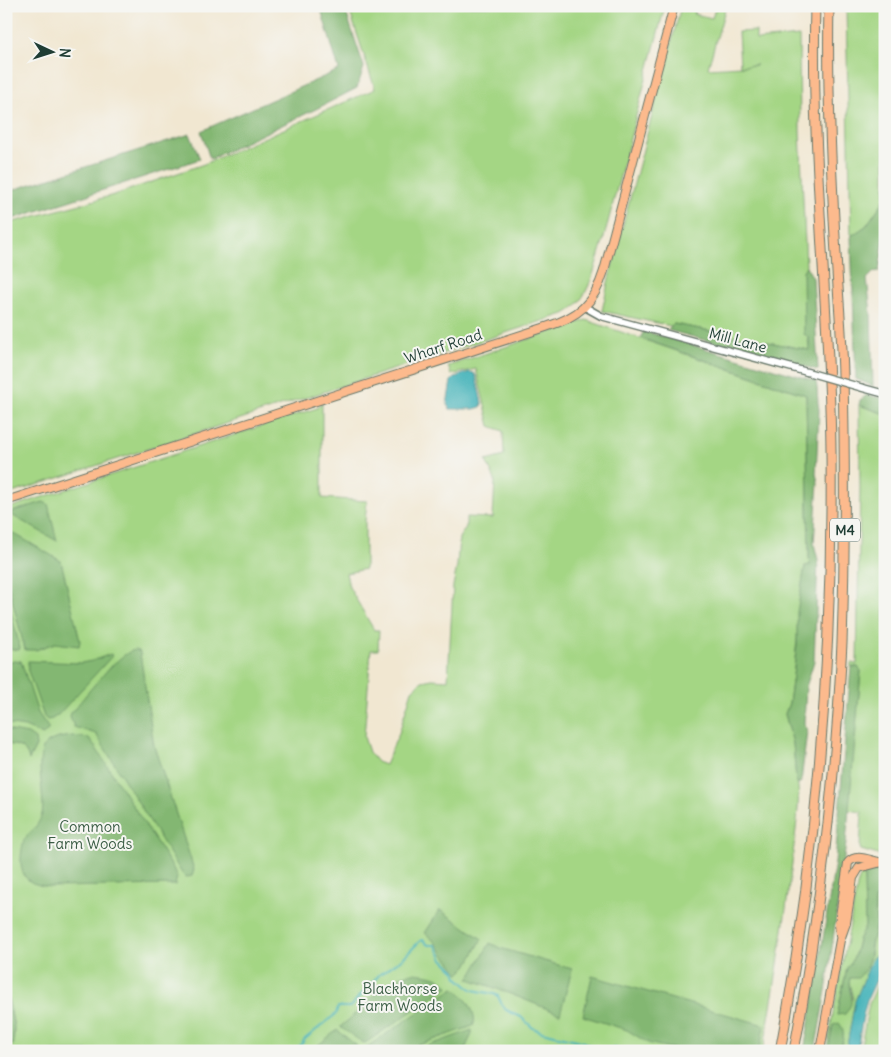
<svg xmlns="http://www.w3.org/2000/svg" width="891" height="1057" viewBox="0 0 891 1057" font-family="Delius,sans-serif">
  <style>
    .green { fill: #a4d684; stroke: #628a5c; fill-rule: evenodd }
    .forest { fill: #83b772; stroke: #517a53 }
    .water { fill: #40b1b8; stroke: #307776 }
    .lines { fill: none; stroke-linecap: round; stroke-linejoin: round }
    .stream { stroke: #40b1b8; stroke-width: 2 }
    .minor-casing { stroke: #68786b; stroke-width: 9 }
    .major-casing { stroke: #68786b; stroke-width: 10 }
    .highway-casing { stroke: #68786b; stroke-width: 11 }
    .minor { stroke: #fff; stroke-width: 6 }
    .major { stroke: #fcba8d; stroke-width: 8 }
    .highway { stroke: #fcba8d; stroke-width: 9 }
    .minor-bridge-casing { stroke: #68786b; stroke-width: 9; stroke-linecap: butt }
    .minor-bridge { stroke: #fff; stroke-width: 6 }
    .labels { text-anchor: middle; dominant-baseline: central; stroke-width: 4; stroke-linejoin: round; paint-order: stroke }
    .shield { fill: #f6f6f2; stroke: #60746d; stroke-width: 1 }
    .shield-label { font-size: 14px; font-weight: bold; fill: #1f3d34 }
    .street-label { font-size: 15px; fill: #1f3d34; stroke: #f6f6f2 }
    .park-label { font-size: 15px; fill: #3a5c44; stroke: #f6f6f2 }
  </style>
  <rect width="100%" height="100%" fill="#f6f6f2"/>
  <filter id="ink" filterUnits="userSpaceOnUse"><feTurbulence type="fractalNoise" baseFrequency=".02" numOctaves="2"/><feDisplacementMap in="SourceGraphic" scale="10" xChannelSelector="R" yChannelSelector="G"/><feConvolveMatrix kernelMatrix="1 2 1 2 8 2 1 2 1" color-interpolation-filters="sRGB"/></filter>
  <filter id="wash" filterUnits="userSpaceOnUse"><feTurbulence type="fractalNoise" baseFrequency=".0096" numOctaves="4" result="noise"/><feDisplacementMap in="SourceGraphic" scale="20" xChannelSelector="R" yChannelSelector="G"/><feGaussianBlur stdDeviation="1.12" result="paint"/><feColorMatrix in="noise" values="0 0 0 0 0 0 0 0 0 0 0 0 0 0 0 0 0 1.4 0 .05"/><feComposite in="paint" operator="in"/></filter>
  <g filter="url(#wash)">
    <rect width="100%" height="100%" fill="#f1e7d1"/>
    <g class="green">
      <path d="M348,6h317l-63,239c-8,24 -13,57 -38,69l-558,181v-271l108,-29 90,-31 171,-75z"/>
      <path d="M681,6h15l-2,8 18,4 4,-12h10l-18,62 49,-3 -17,1 -2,-34 18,-1v9l43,-4 1,95 6,135 -3,5 6,79 -135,-26 -4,2 -68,-15 7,-33z"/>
      <path d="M846,6h39v193l-19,27 -15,10z"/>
      <path d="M586,320l220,75 3,160 1,11h-5l-11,102 -5,35 -4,11 8,29 3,37c7,11 -3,68 -4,83 -8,63 -17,125 -29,188h-757v-9l1,3h6c3,-18 -3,-37 -7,-55v-246c11,1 20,3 23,15l7,-13 -26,-16h-4v-221l311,-101 5,-6v96l45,3 -2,20v48l-19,4 3,14 25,43h5l-1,20h-7l-7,87 5,15 8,10 8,3 14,-32 13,-43 10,-9 10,-2 16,1 5,-94 4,-20 2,-28 7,-11v-10l27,1 2,-38 -9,-19 18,-5 -1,-25 -13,-5 -14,-57 -25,6 -3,-9z"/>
      <path d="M859,405l26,9v443l-24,-7 -1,-2 2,-36 -14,-2 13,-139 -3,-4h-7v-4l6,1 3,-177z"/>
      <path d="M866,870l19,1c0,28 2,56 -5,83l-7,4 -18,43 -9,50h-6l3,-9 -10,-17 -5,26h-2l32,-169 4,-9zM864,874l16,19 -5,8v30l-3,9 -2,17 -5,14 -15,6 -1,5 4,17 -16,16 10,-47 7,-11 4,-17 7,-14z"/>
      <path d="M885,967v84h-25l9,-47z"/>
    </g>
    <g class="forest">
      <path d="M320,6h24l20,61 -7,21 -41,21 -106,50 -9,-28 138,-61z"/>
      <path d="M190,134l10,25 -194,62v-29z"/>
      <path d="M885,199v33l-6,39 -5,1 -7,7 4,34 2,73 -17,-7 -5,-143 15,-10z"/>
      <path d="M806,266l7,12 5,92 -151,-40 7,-6 135,26v-12l-5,-4 -1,-63z"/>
      <path d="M644,331l172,50c2,10 1,19 3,29l-3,64 2,8 -4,62 4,16 -4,101 -8,26 -2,36 3,8 -6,51 -3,2 -2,-4 -3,-37 -8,-29 4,-11 5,-35 3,-24v-32l8,-46 5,-1 -1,-9 -3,-161 -166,-57z"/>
      <path d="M867,395l18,4v15l-26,-9 1,-5z"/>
      <path d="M43,502l5,2 9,37 -49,-28z"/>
      <path d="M6,529l55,32 19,80 -1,5 -24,-3 -19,7h-11l-19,-74z"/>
      <path d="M6,592l14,56 -1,2 -10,-1 -3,-4z"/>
      <path d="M135,650l4,1 1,2 14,93 36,111 4,13 -2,6 -5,1 -4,-2 -87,-141 -22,-7 -4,-11 1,-3c13,-15 46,-60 64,-63z"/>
      <path d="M111,654l1,2 -54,59 -6,4 -5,1 -3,-3 -16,-46v-10l53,2 11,-2z"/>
      <path d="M6,661h15l17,52 11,16 -6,6 -18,-8 -19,-3z"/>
      <path d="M851,667h7l3,4 -15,172 -19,142 -12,66h-11l13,-74 18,-115z"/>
      <path d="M6,730l22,4 7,5 1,7 -7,14c-3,-13 -11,-15 -23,-16z"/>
      <path d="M72,736l17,2 3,4 81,126 4,9 -2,8 -126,2c-5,-1 -11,-2 -16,-4 -17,-8 -12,-29 -9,-44 7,-6 16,-16 18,-25 4,-18 -9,-57 4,-70 7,-6 18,-7 26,-8z"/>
      <path d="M874,872l4,1c8,11 -1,19 -3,28 -1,6 1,14 1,20 0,7 -2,12 -4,19 -3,15 -1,26 -14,38h-8c-4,16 9,19 -5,36l-8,1 10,-47 7,-11 4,-17 7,-14 -1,-52z"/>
      <path d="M440,910l42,29 -15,27 -8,8 -26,-34 -8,-7z"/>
      <path d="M490,943l10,5 72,21 -12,45c-30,-12 -60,-25 -91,-35z"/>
      <path d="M412,973c12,1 30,2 36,14l-83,56 -3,-1 -22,-15c23,-18 43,-48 72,-54z"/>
      <path d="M592,976l172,49 -4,24 -5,2h-73l-34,-8 -21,-13 -44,-14z"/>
      <path d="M454,988c10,6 25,26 19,38l-71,25h-32l-3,-4z"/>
      <path d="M6,990l8,37 -1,18h-6l-1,-3z"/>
      <path d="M839,1023c7,8 4,18 1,27l-12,1 5,-26z"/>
      <path d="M337,1030l20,16 -6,5h-40z"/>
      <path d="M472,1030v4l-8,17h-50z"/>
    </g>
    <g class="water">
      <path d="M469,372l5,1 2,3 6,27 -1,4 -7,2h-24l-3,-4 4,-24 4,-4z"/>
      <path d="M885,927l-2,28 2,6 -18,39 -4,16 -6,35h-11l9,-50 18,-44 7,-3z"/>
    </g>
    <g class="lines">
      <g class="stream">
        <path d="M293,1051l8,-6 4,-6 31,-25 2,-7h12l30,-33 23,-16 17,-17 3,-1 5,5h7l2,3 6,11 12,12 2,6 10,9 6,4 21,4 4,2 4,9 4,5 15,7 12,11 9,4 39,9 17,8 16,-1 7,3"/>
        <path d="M879,1051l4,-4"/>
      </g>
    </g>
  </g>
  <g filter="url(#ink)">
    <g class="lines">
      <g class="minor-casing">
        <g id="minor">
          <path d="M585,307l16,9 206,56"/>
          <path d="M863,388l22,6"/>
        </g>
      </g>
      <g class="major-casing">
        <g id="major">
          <path d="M6,501l540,-174c32,-10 48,-23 58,-56l70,-265"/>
          <path d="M840,935l-1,-12 9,-60c9,-12 25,0 37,0"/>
          <path d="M820,1051l20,-111 6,-17 7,-45 6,-10 19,-5"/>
        </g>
      </g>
      <g class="highway-casing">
        <g id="highway">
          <path d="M780,1051c38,-199 53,-401 51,-603 -2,-147 -20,-294 -16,-442"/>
          <path d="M794,1051c25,-134 42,-272 48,-408 3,-89 3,-179 1,-268 -1,-41 -5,-81 -7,-121 -5,-83 -9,-165 -7,-248"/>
        </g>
      </g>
      <use href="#minor" class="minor"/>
      <use href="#major" class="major"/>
      <use href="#highway" class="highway"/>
      <g class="minor-bridge-casing">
        <path id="minor-bridge" d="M807,372l56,16"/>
      </g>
      <use href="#minor-bridge" class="minor-bridge"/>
    </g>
  </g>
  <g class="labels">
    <rect class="shield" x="830" y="518.5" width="30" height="23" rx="4"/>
    <g class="shield-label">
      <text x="845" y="530">M4</text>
    </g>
    <g class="street-label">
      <text transform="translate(738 340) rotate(15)">Mill Lane</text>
      <text transform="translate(443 346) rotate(-18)">Wharf Road</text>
    </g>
    <g class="park-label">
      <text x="90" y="826">Common<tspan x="90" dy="17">Farm Woods</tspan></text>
      <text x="400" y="988">Blackhorse<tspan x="400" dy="17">Farm Woods</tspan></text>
    </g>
  </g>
  <rect width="891" height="1057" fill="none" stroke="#f6f6f2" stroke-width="25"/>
  <g transform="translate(52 52) rotate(94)" stroke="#f6f6f2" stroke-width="4" paint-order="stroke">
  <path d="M0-4L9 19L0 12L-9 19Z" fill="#1f3d34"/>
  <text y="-8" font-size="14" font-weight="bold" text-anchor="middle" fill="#1f3d34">N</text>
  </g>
</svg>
